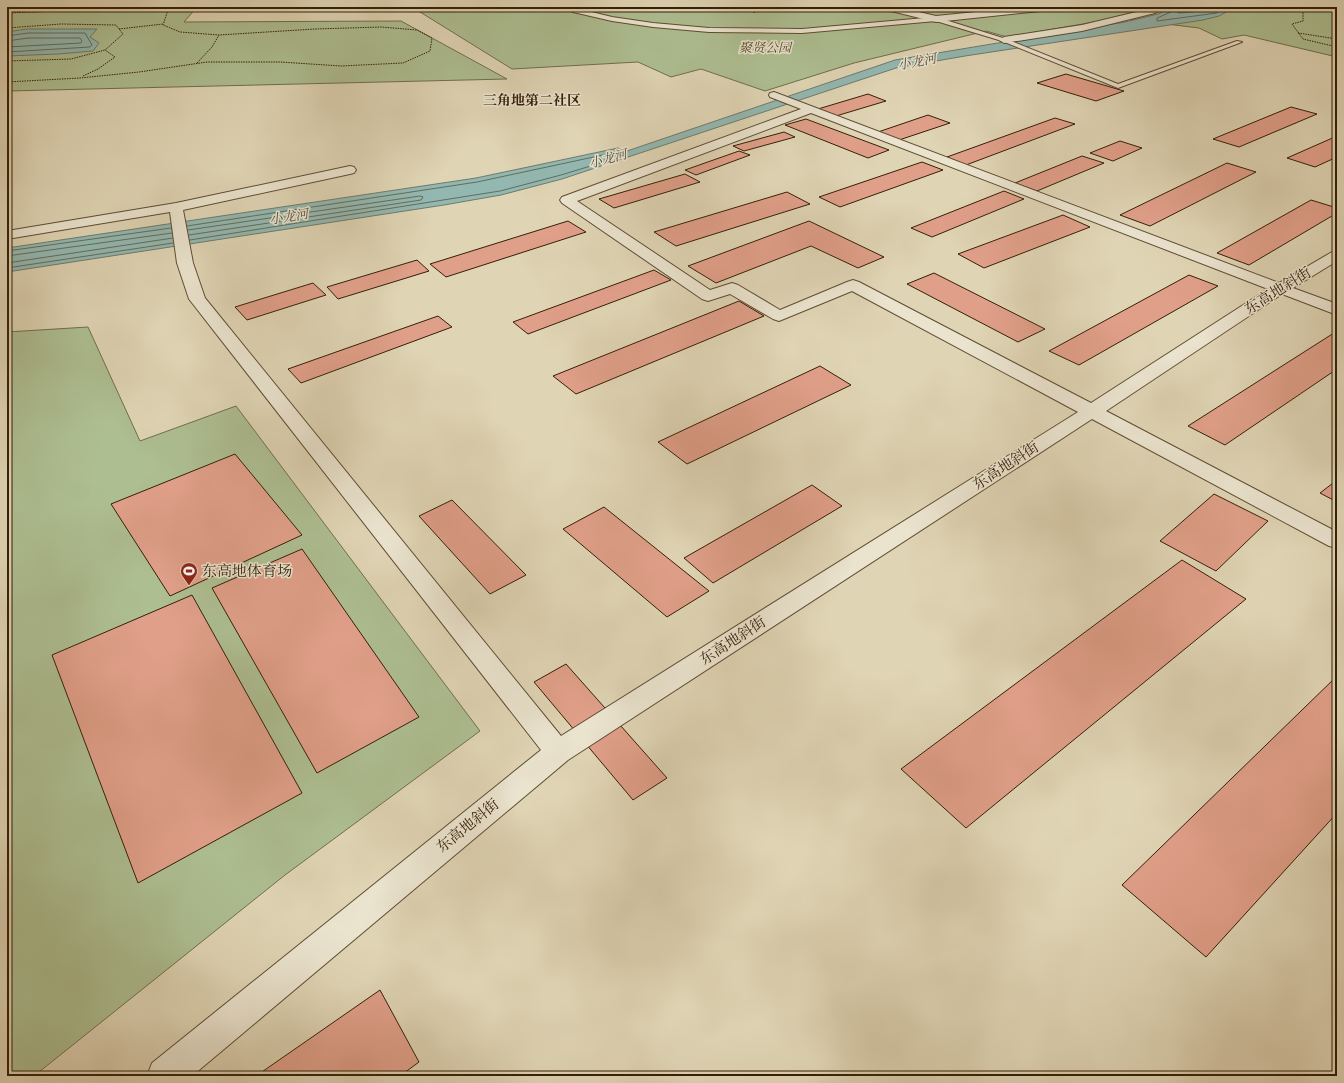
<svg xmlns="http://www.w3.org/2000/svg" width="1344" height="1083" viewBox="0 0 1344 1083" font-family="'IM FELL Double Pica','Noto Serif SC',serif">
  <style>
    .green { fill: #adbe91; stroke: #706e4c }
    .water { fill: #93b8b1; stroke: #6d7b6d }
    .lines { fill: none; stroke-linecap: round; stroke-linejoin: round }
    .shore { stroke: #646c5c; stroke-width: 1 }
    .building { fill: #e09f89; stroke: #341f07 }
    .service-casing { stroke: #5f4c32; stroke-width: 2 }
    .minor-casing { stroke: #5f4c32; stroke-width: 2 }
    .path { stroke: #341f07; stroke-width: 1; stroke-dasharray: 1.5 1; stroke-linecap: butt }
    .service { fill: #eae3ce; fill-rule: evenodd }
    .minor { fill: #eae3ce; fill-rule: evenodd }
    .labels { text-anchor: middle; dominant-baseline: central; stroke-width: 3; stroke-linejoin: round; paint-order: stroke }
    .far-park-label { font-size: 13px; font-style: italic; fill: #52472a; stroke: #eae3ce }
    .far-water-label { font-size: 13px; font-style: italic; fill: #504d3a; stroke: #eae3ce }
    .far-quarter-label { font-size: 14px; font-weight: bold; fill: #341f07; stroke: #eae3ce }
    .street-label { font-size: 15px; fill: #341f07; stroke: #eae3ce }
    .poi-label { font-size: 15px; fill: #341f07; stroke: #eae3ce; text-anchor: start }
  </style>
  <rect width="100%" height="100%" fill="#dfd4b4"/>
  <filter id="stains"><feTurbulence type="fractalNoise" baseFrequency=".005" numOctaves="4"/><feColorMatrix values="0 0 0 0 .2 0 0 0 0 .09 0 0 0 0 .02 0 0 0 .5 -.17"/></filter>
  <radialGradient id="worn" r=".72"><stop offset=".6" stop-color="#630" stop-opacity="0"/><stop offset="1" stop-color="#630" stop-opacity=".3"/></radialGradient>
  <g class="green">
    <path d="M7,7h190l-13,15 217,-1 106,58 -500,12z"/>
    <path d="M412,7h925v50l-93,-22 -22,4 -23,-11 -81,-10 -111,19 -21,-6 -132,32 -89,28 -64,-22 -30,8 -33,-15 -126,7z"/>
    <path d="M88,327l52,114 96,-35 244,325 -195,144 -251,201h-27v-744z"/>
  </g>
  <g class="water">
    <path d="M1172,7h55l-1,5 -7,4 -16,4 -238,36 -69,12 -334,111 -61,16 -57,10 -437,67v-24l469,-70 142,-30 9,3 268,-91 230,-38 33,-8z"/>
    <path d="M27,29h70l-7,8 9,6 -6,8 -35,3 -51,2v-24z"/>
  </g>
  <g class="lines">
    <g class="shore">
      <path d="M1172,7l-1,5 -14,6v3l60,-8 6,-6"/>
      <path d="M1177,7v5l2,1 22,-2 16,-4"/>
      <path d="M7,36l21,-3h57l7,12 -2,2 -83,5"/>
      <path d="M7,41l21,-3h52l2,3 -1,2 -74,4"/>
      <path d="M187,226l290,-44 140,-30 4,2 -1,3 -59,18 -61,16 -310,49"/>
      <path d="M188,230l232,-34 3,1 -2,3 -232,35"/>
      <path d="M7,251l164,-23"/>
      <path d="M7,256l165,-23"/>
      <path d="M7,263l166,-25"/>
      <path d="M7,268l166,-25"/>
    </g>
  </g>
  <g class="building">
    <path d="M1066,74l58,17 -28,10 -59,-18z"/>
    <path d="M868,94l18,7 -50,15 -18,-7z"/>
    <path d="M1291,107l26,7 -78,33 -26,-8z"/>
    <path d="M928,115l22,8 -51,17 -21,-8z"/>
    <path d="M1055,118l20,6 -109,41 -19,-8z"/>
    <path d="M806,119l83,31 -21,8 -83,-33z"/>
    <path d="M784,132l11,5 -51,14 -11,-5z"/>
    <path d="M1337,136v21l-22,10 -28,-9z"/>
    <path d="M1120,141l22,7 -29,13 -23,-8z"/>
    <path d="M739,151l11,4 -54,20 -11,-5z"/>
    <path d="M1082,156l22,7 -67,28 -22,-8z"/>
    <path d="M922,162l21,8 -103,37 -21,-10z"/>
    <path d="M1227,163l29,9 -106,54 -30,-11z"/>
    <path d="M685,174l15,8 -86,26 -15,-9z"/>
    <path d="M1004,191l20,8 -92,38 -21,-9z"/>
    <path d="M787,192l23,12 -134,42 -22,-14z"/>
    <path d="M1311,200l26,8v5l-88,52 -32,-12z"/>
    <path d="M1063,215l27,12 -106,41 -26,-14z"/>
    <path d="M568,221l18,11 -140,45 -16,-13z"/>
    <path d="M809,221l75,36 -26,11 -47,-22 -95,37 -28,-17z"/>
    <path d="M417,260l12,11 -91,28 -11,-12z"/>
    <path d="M654,270l17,10 -143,54 -15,-12z"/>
    <path d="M934,273l111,56 -27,13 -111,-58z"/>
    <path d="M1189,275l29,11 -139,79 -30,-14z"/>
    <path d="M313,283l13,12 -79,25 -12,-13z"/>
    <path d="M739,301l25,15 -188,78 -23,-18z"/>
    <path d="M438,316l14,11 -151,56 -13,-14z"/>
    <path d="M1337,331v38l-112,76 -37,-19z"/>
    <path d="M820,366l31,19 -164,79 -29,-22z"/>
    <path d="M235,454l67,81 -132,61 -59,-92z"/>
    <path d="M1337,480v22l-17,-9z"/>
    <path d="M812,485l30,21 -129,77 -29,-25z"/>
    <path d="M1214,494l54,27 -52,50 -56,-30z"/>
    <path d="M452,500l74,75 -36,19 -71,-78z"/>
    <path d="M604,507l105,84 -42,26 -104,-88z"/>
    <path d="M302,549l117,168 -102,56 -105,-185z"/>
    <path d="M1182,560l64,39 -280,229 -65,-59z"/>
    <path d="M192,595l110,198 -164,90 -86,-228z"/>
    <path d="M566,664l101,114 -34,22 -99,-118z"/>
    <path d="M1337,676v137l-131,144 -84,-72z"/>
    <path d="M380,990l39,72 -19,14h-144z"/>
  </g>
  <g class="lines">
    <g class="service-casing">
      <path id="service" d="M563,7h8l41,10 41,6 56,5 93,1 134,-12 70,22 112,45 119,-43 5,1 -124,46 -116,-47 -66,-20 -134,12 -93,-1 -56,-5 -41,-6 -39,-9z"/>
    </g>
    <g class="minor-casing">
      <g id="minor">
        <path d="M882,7h15l39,9 89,-9h29l-4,3 -114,12 -53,-13z"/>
        <path d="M1152,7h9l-6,6 -73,18 -78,12 -5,-3 5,-3 78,-12 67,-16z"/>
        <path d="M774,92l505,191 53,-31 5,-1v10l-44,27 44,16v11l-55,-21 -176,117 231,121v16l-8,-2 -237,-127 -524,341 -376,316h-45l5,-13 389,-313 -352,-451 -12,-36 -7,-51 -163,27v-8l169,-28 174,-37 4,1 2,3 -2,3 -4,1 -167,36 10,53 12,35 356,438 517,-324 -226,-121 -73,30 -6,-2 -43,-25 -22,7 -6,-2 -140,-96 -2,-3 2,-3 239,-88 -31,-12 -1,-2 1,-2zM811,113l457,176 -177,114 -232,-121 -6,-2 -6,2 -67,28 -42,-25 -6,-2 -22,7 -133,-89z"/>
      </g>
    </g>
    <g class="path">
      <path d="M1287,7l16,5v9l-11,3 11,15 34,8"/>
      <path d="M7,8l4,-1"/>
      <path d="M7,13l78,-3 14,-3"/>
      <path d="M754,13l3,-6"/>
      <path d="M7,28l54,-4 55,1 7,9 -18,16 -34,9 -64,2"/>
      <path d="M119,29l44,-5"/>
      <path d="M1298,33l39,6"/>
      <path d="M197,63l15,-16 7,-12"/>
      <path d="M83,76l15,-7 17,-12 -10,-7"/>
      <path d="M7,82l73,-4 59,-6 68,-10h73l61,4 62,-3 27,-12 2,-13 -15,-8 -36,-3 -66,2 -96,6 -39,-3 -17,-7 6,-18"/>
    </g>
    <use href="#service" class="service"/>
    <use href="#minor" class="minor"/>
  </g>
  <defs>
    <g id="stadium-pin" transform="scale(0.9)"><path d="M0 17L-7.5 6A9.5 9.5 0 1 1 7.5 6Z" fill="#8f2418" stroke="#eae3ce"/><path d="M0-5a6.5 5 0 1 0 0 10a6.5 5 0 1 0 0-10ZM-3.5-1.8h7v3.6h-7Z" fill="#fff"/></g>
  </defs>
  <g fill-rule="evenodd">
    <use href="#stadium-pin" x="189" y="571"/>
  </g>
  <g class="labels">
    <g class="far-park-label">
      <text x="765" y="48">聚贤公园</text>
    </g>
    <g class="far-water-label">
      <text transform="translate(917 62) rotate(-11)">小龙河</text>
      <text transform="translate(608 159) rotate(-15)">小龙河</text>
      <text transform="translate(289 217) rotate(-9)">小龙河</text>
    </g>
    <g class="far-quarter-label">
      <text x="532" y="100">三角地第二社区</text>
    </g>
    <g class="street-label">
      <text transform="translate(1278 291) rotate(-32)">东高地斜街</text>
      <text transform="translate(1006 466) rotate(-33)">东高地斜街</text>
      <text transform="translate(733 641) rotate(-33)">东高地斜街</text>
      <text transform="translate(468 826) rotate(-39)">东高地斜街</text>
    </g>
    <g class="poi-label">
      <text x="202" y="571">东高地体育场</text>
    </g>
  </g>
  <rect width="1344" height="1083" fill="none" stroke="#dfd4b4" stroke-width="24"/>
  <rect x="8" y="8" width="1328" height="1067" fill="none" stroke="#341f07" stroke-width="2"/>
  <rect x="12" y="12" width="1320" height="1059" fill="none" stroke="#341f07"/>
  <rect width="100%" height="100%" filter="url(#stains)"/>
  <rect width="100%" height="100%" fill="url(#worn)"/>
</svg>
